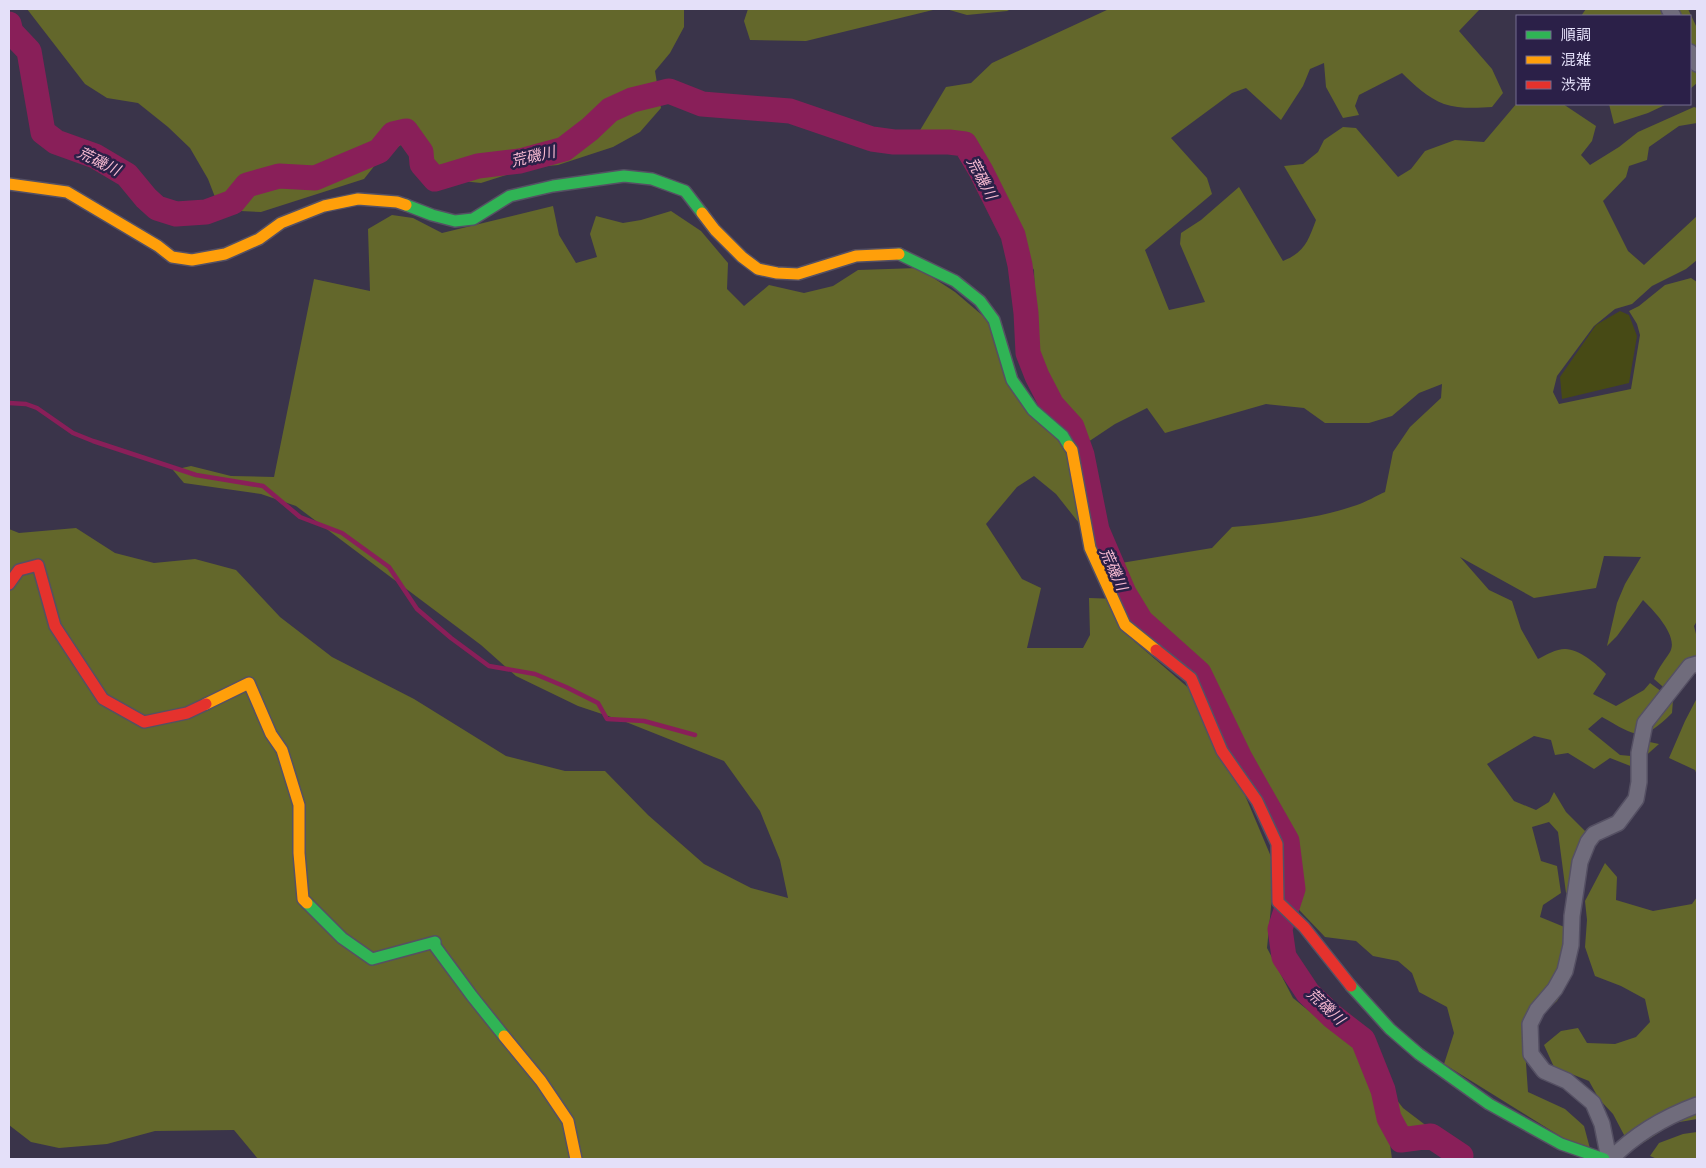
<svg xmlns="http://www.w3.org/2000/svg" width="1706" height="1168" viewBox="0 0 1706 1168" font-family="'Public Sans','Noto Sans JP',sans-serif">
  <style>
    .green { fill: #474a15 }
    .forest { fill: #63672b }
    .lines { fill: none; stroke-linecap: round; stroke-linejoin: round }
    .stream { stroke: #891f59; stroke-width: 4.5 }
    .river { stroke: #891f59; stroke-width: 25 }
    .street-casing { stroke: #555063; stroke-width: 18 }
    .fast-casing { stroke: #555063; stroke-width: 14 }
    .slow-casing { stroke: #555063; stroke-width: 14 }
    .jam-casing { stroke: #555063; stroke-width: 14 }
    .street { stroke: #706c7c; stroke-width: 15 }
    .fast { stroke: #30b455; stroke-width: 11 }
    .slow { stroke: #ff9f0a; stroke-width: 11 }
    .jam { stroke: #e5322d; stroke-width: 11 }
    .labels { text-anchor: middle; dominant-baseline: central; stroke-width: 5; stroke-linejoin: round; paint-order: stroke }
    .water-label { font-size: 15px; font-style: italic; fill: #f6b9d0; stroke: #2b2048 }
  </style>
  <rect width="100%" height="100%" fill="#3a344a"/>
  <path class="green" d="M1620,311l9,4 8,21 -8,47 -67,16 -2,-22 36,-52z"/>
  <g class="forest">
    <path d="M27,9h657v18l-14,26 -15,18 6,37 -21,24 -27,15 -55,18 -30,3 -47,15 -38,-4 -16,-33 -15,-7 -29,16 -19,24 -103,33 -41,-2 -12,-31 -18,-31 -22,-21 -30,-24 -31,-5 -22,-14z"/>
    <path d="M748,9h189l-131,32 -56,-1 -6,-19z"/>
    <path d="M946,9h65l-4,2 -40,4z"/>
    <path d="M1109,9h371l-21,22 33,38 11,24 -11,14c-15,1 -34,2 -48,-3 -16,-6 -30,-19 -42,-31l-43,22 -4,11 4,9 -16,3 -17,-31 -2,-24 -14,6 -7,17 -22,34 -35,-32 -14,5 -61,45 36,40 5,16 -67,56 24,60 36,-8 -25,-58 1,-11 20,-13 38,-33 44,74c22,-9 25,-20 33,-41l-32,-54 19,-2 15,-12 6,-12 19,-13 13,1 42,49 13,-8 14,-18 30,-11 29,2 33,-39 46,1 33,22 -4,15 -11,14 9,10 29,-18 19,-15 56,-25 3,1v15l-18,3 -30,21 -2,13 -18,6 -3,11 -23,24 25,50 16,14 53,-49v44l-11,9 -34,17 -20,18 -17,5 -21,17 -37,50 -4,16 6,12 72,-15 9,-54 -3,-11 -8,-13 10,-5 26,-21 26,-7 6,4v339l-3,5 3,12v31l-28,23 -15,-13c5,-13 10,-17 16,-27 9,-16 -17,-42 -27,-52l-26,36 -10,10 10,-43 8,-19 16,-27 -37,-1 -8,32 -62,10 -74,-41 29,33 23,11 9,28 17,30c8,-4 18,-10 27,-10 14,0 32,15 41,25l-13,20 23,12 28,-16 6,-7 23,17 -1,13c-31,31 -36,23 -70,4l-14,12 32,26 11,1 14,-15 14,3 -26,23 -23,-9 -16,11 -26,-16 -13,2 -4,-15 -17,-4 -47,28 27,37 22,9 13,-8 5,-10 12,20 20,20 -6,12 -4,45 -10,4 -8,-61 -9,-10 -17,5 9,34 16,5 4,27 -18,12 -3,12 39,16 -10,48 -12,20 -23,21 -9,27 3,43 37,17 19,17 8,30 -148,-92 10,-31 -7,-26 -28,-15 -7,-19 -14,-12 -25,-5 -17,-15 -31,-4 -42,-44 6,-30 -13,-37 -18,-42 -30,-61 -19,-51 -34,-23 -19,-22 -41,-63 97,-16 20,-21c42,-4 85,-8 125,-22 9,-3 19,-9 28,-13l8,-40 17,-25 31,-29 1,-14 -23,9 -27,23 -23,7h-44l-21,-15 -38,-4 -101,29 -18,-25 -32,16 -30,20 -18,-12 -20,-29 -5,-24 -6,-48 -2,-61 -10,-15 -16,-17 -3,-38 -15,-14 -14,-34 -29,-1 -31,-14 30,-50 25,-4 21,-20z"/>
    <path d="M1586,9h102l9,19v55l-7,6v-73h-109z"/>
    <path d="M1609,104h58l-19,9 -34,11z"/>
    <path d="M553,206l6,29 17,28 21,-6 -7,-23 6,-18 27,7 18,-3 30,-9 30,20 27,32 -1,26 17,17 25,-21 35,8 29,-7 25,-16 60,-2 37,24 34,29 37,77 55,73 9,66 -34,-43 -22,-18 -17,11 -31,37 36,55 19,9 -14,60h56l7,-13 -1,-37 29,1 16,42 72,62 69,163 -8,82 26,50 59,48 20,13 17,31 14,18 25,19 15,8 -12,12 -18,-2 -16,-14 -7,13 2,15h-1134l-24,-29 -79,1 -48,13 -48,4 -28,-6 -22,-17v-596l10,4 57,-5 39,25 39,10 41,-4 41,11 44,47 52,40 82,42 92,57 59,15h40l43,44 56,49 47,24 37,10 -8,-38 -20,-49 -36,-50 -98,-39 -48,-16 -62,-30 -35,-31 -185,-139 -35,-12 -77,-11 -11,-13 18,-4 40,10 43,1 40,-198 56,12 -2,-62 24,-14 21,3 29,15z"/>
    <path d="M1697,698v77l-2,-5 -26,-12 16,-37z"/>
    <path d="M1605,863l12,14 -1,23 37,11 39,-7 5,-7v222l-23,4 -42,27 -19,-36 -14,-15 -10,-18 -35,-14 -10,-22 17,-14 17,-3 9,15 28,1 21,-7 14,-15 -5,-23 -24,-13 -26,-10 -10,-29 2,-27 -2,-19z"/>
    <path d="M1697,1132v27h-40l-7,-3 9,-13 24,-9z"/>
  </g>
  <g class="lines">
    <path class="stream" d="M9,403l17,1 11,4 36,25 20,8 103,34 67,11 37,31 42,16 47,34 28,42 34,29 38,28 46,8 31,13 32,16 9,16 37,2 51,14"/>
    <path class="river" d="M9,24l2,8 18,19 14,81 13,10 39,14 32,19 19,23 11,10 19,6 30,-2 27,-10 14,-17 32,-9 36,2 64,-27 14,-17 13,-3 15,21 1,12 13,15 43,-13 42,-5 44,-12 26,-20 20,-19 22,-10 37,-9 33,13 88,7 82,28 22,3h55l16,2 16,27 32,64 7,30 6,48 2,40 9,23 15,29 20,22 10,28 15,75 27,63 17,28 58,52 41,85 47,83 6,48 -13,40 4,28 24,36 24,23 31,24 20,50 6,28 12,22 30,-4 30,20"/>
    <g class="street-casing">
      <g id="street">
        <path d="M1669,9l4,7"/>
        <path d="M1690,52l7,12"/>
        <path d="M1609,1159l-7,-35 -9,-21 -26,-22 -23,-10 -13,-17 -1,-30 7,-14 18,-21 10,-18 6,-26 1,-29 8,-54 8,-20 6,-8 24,-11 18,-24 3,-17v-29l6,-30 45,-57 7,-2"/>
        <path d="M1611,1159c24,-25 54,-42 86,-54"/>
      </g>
    </g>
    <g class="fast-casing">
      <g id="fast">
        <path d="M406,205l26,10 23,6 18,-2 37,-23 43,-10 71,-10 28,3 33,12 17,22"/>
        <path d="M899,254l56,27 25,20 14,19 18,60 21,30 30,26 6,10"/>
        <path d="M307,903l35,35 30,21 63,-17v4l37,50 32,40"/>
        <path d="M1351,986l39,43 29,25 70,50 72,40 43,15"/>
      </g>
    </g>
    <g class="slow-casing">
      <g id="slow">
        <path d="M9,184l58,8 91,54 14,11 20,3 33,-6 34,-15 22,-16 43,-17 34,-7 39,3 9,3"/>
        <path d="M702,213l13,17 27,27 16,12 19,4 21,1 58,-18 43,-2"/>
        <path d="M1069,446l3,4 18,98 35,77 31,25"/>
        <path d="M206,704l43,-21 22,51 11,16 17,55v48l4,46 4,4"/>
        <path d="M504,1036l37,45 27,40 8,38"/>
      </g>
    </g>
    <g class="jam-casing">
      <g id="jam">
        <path d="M9,584l10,-14 19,-5 17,61 48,73 41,23 43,-9 19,-9"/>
        <path d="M1156,650l35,28 31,73 35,50 20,43 1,58 26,25 47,59"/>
      </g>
    </g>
    <use href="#street" class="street"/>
    <use href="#fast" class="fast"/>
    <use href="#slow" class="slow"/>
    <use href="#jam" class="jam"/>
  </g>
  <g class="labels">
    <g class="water-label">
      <text transform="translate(533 156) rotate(-13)">荒磯川</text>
      <text transform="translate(99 161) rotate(26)">荒磯川</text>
      <text transform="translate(982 178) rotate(62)">荒磯川</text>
      <text transform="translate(1114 569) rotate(66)">荒磯川</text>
      <text transform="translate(1326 1006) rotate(43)">荒磯川</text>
    </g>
  </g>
  <rect width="1706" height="1168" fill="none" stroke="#e4e0f9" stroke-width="20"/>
  <rect x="1516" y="15" width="175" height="90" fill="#2b2048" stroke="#756d8f"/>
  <rect x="1526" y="31" width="25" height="8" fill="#30b455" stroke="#756d8f"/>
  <text x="1561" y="40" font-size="15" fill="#e4e0f9">順調</text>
  <rect x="1526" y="56" width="25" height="8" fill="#ff9f0a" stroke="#756d8f"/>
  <text x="1561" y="65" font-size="15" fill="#e4e0f9">混雑</text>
  <rect x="1526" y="81" width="25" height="8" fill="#e5322d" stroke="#756d8f"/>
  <text x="1561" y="90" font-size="15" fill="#e4e0f9">渋滞</text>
</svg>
